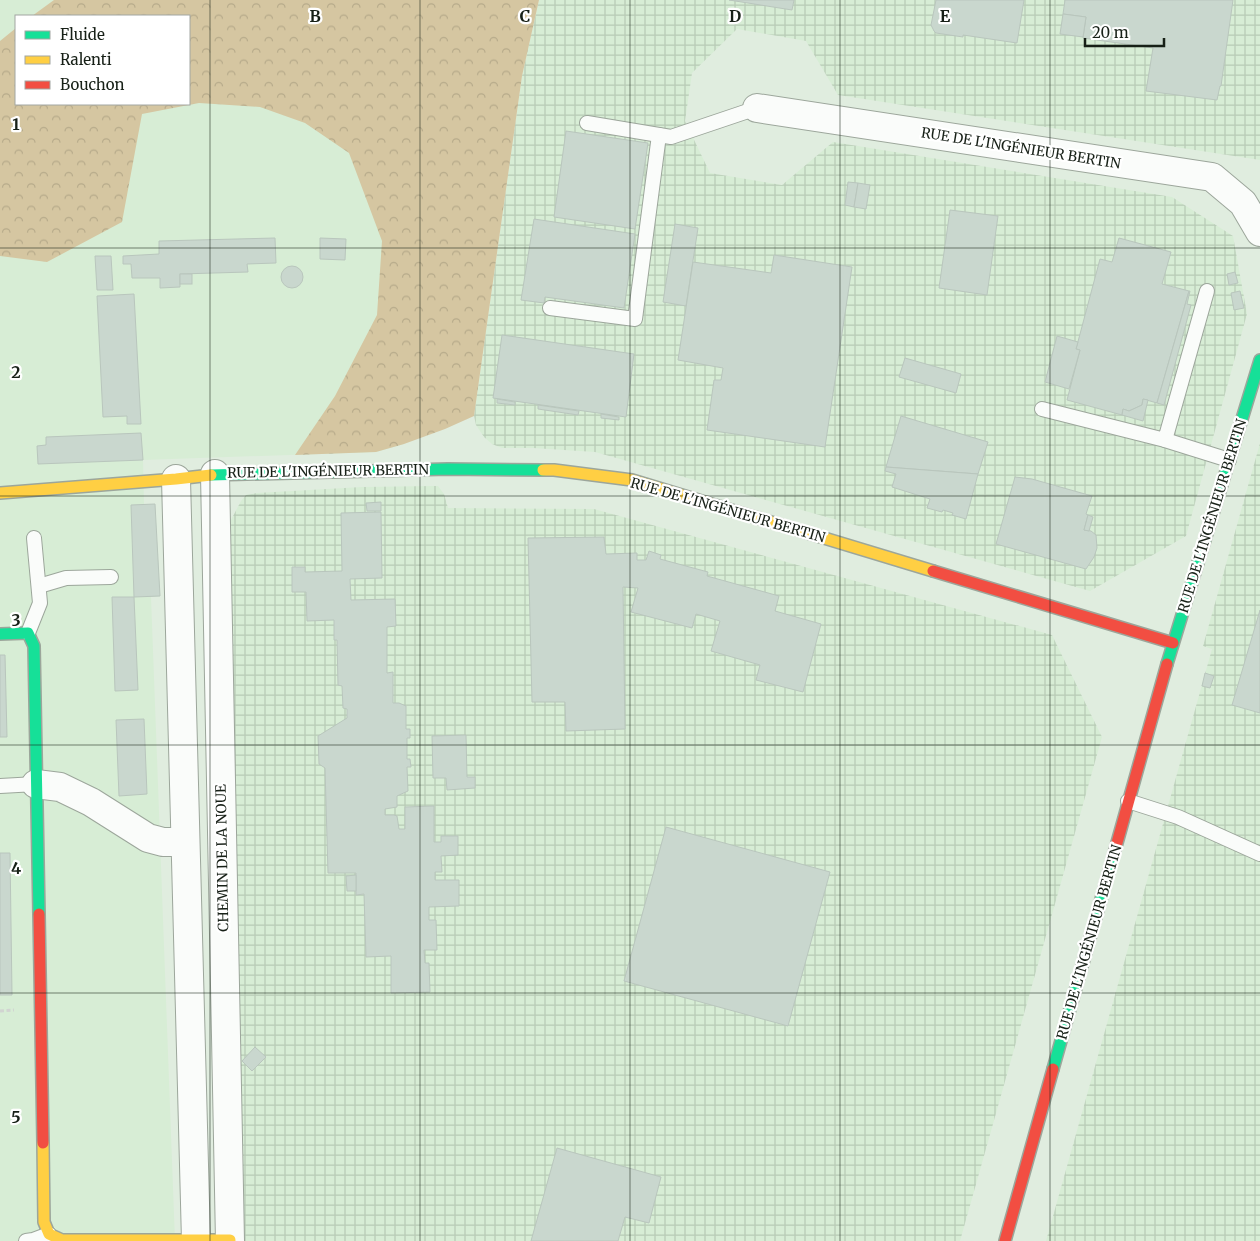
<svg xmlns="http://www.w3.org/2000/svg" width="1260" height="1241" viewBox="0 0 1260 1241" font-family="Merriweather,serif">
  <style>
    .built { fill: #d7edd5; fill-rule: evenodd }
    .industrial { fill: url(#industrial-grid) }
    .forest { fill: url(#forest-crowns) }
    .building { fill: #c9d7ce; stroke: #b9c6bd }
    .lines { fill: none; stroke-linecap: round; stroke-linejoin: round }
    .lane-casing { stroke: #9ca69b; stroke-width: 16 }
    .street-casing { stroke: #9ca69b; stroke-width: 30 }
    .fast-casing { stroke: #9ca69b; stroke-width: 14 }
    .slow-casing { stroke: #9ca69b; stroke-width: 14 }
    .jam-casing { stroke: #9ca69b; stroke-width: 14 }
    .path { stroke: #d1d4d1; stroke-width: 3; stroke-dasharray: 4 2.5; stroke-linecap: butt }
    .lane { stroke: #fafcfa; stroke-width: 14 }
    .street { stroke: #fafcfa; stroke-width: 28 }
    .fast { stroke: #16e098; stroke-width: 11 }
    .slow { stroke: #ffcf43; stroke-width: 11 }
    .jam { stroke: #f24e42; stroke-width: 11 }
    .grid { fill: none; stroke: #172017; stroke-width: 1; stroke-opacity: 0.55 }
    .labels { text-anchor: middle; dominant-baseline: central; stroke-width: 4.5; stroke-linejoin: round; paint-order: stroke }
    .street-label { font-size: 14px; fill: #172017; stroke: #fff }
    .grid-label { font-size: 16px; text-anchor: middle; font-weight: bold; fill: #172017; stroke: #fff; stroke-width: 4.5; stroke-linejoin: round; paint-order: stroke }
  </style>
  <defs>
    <pattern id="industrial-grid" width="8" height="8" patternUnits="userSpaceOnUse" patternTransform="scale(1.25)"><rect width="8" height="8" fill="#d7edd5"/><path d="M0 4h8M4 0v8" fill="none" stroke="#b8cbb6"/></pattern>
    <pattern id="forest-crowns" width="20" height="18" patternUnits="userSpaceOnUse" patternTransform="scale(1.25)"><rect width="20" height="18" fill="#d5c6a1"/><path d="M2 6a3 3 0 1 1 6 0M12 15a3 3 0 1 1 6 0" fill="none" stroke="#b6aa8a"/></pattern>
  </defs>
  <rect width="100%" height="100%" fill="#e0eddf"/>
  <path class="built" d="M0,0h505l-101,444 -28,8 -233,8 1,44h11l5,92 -9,1 24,644h-175zM16,16h173v88h-173z"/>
  <g class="industrial">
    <path d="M539,0h721v160l-422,-65 -32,-54 -69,-12 -45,44 -7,48 25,52 72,12 51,-43 339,55 61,39 14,78 -61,222 -96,55 -495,-139 -62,-4h-31l-10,-4 -8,-7 -8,-12 -2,-9 48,-340z"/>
    <path d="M1260,443v798h-214l166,-592 -9,-3z"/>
    <path d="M433,486h5l6,8 4,14 146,1 458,126 50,102 -142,504h-719l-18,-706 18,-34 5,-6 11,-2 105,-6z"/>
  </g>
  <path class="forest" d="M54,0h485l-17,76 -48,340 -29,13 -41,15 -28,8 -81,3 40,-59 42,-81 5,-74 -33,-88 -44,-30 -45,-16 -61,-4 -57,11 -20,108 -75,40 -47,-6v-215l16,-13v76h173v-88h-157z"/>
  <g class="building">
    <path d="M729,0h65l-2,10z"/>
    <path d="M936,0h88l-7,43 -54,-8v2l-27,-4 -2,-2 -3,-6z"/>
    <path d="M1065,0h168l-12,86h-1l-3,14 -71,-9 7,-43 -70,-10 3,-21 -23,-3z"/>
    <path d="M1063,14l23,3 -3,20 -23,-3z"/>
    <path d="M566,131l82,12 -13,86 -81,-12z"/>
    <path d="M848,182l10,1 -4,24 -9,-2z"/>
    <path d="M858,183l12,2 -4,24 -12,-2z"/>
    <path d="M950,210l48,6 -11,79 -48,-7z"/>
    <path d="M534,219l101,15 -11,74 -79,-11 -1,6 -23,-3z"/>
    <path d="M675,224l23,4 -12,78 -23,-4z"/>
    <path d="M275,238l1,25 -29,1 1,8 -68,2v13l-20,1v-10h-28l-1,-14h-8v-8l36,-2v-13z"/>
    <path d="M320,238l26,1 -1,21 -25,-1z"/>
    <path d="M1119,238l52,14 -9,32 27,7 -32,112 -14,-4 -1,6 -13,6 -6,-2 -1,6 -55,-15 13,-50 -4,-1 24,-90 12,3z"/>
    <path d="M774,255l78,12 -27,180 -118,-17 7,-50h7l2,-12 -45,-8 15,-98 78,11z"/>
    <path d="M95,256h16l2,34h-16z"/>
    <circle cx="292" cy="277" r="11"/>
    <path d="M1235,272l3,11 -9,2 -2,-11z"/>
    <rect x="180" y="274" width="12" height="10"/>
    <path d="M1189,291h1l-3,13 4,1 -27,100 -7,-2z"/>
    <path d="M1240,291l4,17 -10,2 -3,-17z"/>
    <path d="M134,294l7,130h-14v-8l-24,1 -6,-121z"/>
    <path d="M502,335l132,19 -8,63 -133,-19z"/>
    <path d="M1057,336l21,6 -2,7 4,1 -11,39 -24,-7z"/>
    <path d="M905,358l56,16 -5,19 -57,-16z"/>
    <path d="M497,399l18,3v3l-18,-2z"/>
    <path d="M1143,399l5,1 -5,21 -21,-6 1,-6 6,2 13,-6z"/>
    <path d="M538,405l41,6 -1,4 -40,-6z"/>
    <path d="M601,414l18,3v3l-18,-2z"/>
    <path d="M901,416l87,26 -10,32 -92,-7z"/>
    <path d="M141,433l2,27 -105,4 -1,-18 9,-1v-8z"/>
    <path d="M886,467l92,7 -12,45 -14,-4 1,-2 -10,-3 -1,2 -15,-4 3,-9 -38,-12 4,-13 -11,-3z"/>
    <path d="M1015,477l17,2 60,17 -6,18 2,1 -4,15 7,1 5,4 1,13 -3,9 -8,12 -90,-25z"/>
    <path d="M381,502v9h-14l-1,-8z"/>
    <path d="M155,504l5,92 -26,1 -3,-92z"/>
    <path d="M381,512l1,66 -32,1 1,21 44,-1 1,27 -9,1v46l6,-1v31h6l7,3v23h4v9h-3v21h3l1,8h-4l1,24 -11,5v11l-12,2v6h9l3,1 2,13h6v-22l29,-1v36h7v-6h17v19l-17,1 1,16h-7v8h24v26l-30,1v13h7l1,30h-13l1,13h4l1,29 -39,1v-37l-25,1 -2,-63 -8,1v-22h-28l-3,-105 -6,-4 -1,-28 29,-18v-9l-4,-1 -1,-22 -4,-1 -1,-45h-3v-20l-27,1 -1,-29h-14v-25h13v5l37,-1 -1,-58z"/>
    <path d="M1088,515l5,2 -4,14 -5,-1z"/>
    <path d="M604,537l2,17 31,-1v7h9l3,-9 12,4 -1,4 48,13 -1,4 72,20 -4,15 46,13 -18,68 -47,-12 4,-15 -49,-14 9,-30 -24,-7 -4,14 -61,-16 7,-24 -15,-1 2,142 -59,2 -1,-29h-33l-4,-164z"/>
    <path d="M112,597h22l4,93 -23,1z"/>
    <path d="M1260,610v103l-28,-8z"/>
    <path d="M0,655h5l2,82h-7z"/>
    <path d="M1205,673l9,3 -4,12 -8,-2z"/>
    <path d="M144,719l3,75 -28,2 -3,-76z"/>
    <path d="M466,735l1,42h8v11l-28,2 -1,-12h-13l-1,-42z"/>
    <path d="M666,827l164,45 -42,154 -164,-45z"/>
    <path d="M0,853h10l2,142h-12z"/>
    <path d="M356,875v16h-9l-1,-15z"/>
    <path d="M255,1047l11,10 -14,14 -10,-10z"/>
    <path d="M557,1148l104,29 -12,46 -24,-6 -7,24h-87z"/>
  </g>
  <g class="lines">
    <g class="lane-casing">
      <g id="lane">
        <path d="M587,123l84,14 86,-29"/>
        <path d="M550,308l85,11 24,-184"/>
        <path d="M1042,409l123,31 42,-149"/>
        <path d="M1165,440l64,20"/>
        <path d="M39,586l27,-8 45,-1"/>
        <path d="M28,633l12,-30 -6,-65"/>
        <path d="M0,786l36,-2"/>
        <path d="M1128,801l50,16 82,37"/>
        <path d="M26,1241l7,-1 16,-6"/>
      </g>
    </g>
    <g class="street-casing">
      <g id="street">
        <path d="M757,108l455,69 31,26 17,29"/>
        <path d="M215,474l15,767"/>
        <path d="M176,479l20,762"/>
        <path d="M36,784l24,3 31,15 57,36 15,4h22"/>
      </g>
    </g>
    <g class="fast-casing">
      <g id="fast">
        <path d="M211,475l237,-6 95,1"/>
        <path d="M0,634l28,-1 6,13 5,268"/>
        <path d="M1167,664l93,-304"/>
        <path d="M1053,1069l62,-219"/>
      </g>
    </g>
    <g class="slow-casing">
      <g id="slow">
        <path d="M543,470h11l78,10 301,91"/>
        <path d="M0,493l176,-14 35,-4"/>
        <path d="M43,1143l1,79 5,12 13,6h168"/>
      </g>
    </g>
    <g class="jam-casing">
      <g id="jam">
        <path d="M933,571l240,72"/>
        <path d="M1115,850l52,-186"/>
        <path d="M39,914l4,229"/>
        <path d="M1005,1241l48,-172"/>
      </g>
    </g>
    <path class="path" d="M0,1011l14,-1"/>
    <use href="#lane" class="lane"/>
    <use href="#street" class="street"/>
    <use href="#fast" class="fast"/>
    <use href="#slow" class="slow"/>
    <use href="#jam" class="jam"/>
  </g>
  <path class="grid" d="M210,0v1241M420,0v1241M630,0v1241M840,0v1241M1050,0v1241M0,248h1260M0,496h1260M0,745h1260M0,993h1260"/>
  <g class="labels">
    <g class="street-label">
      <text transform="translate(1021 148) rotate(9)">RUE DE L'INGÉNIEUR BERTIN</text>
      <text transform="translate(328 471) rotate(-1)">RUE DE L'INGÉNIEUR BERTIN</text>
      <text transform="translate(728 510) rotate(16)">RUE DE L'INGÉNIEUR BERTIN</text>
      <text transform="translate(1212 516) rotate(-73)">RUE DE L'INGÉNIEUR BERTIN</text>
      <text transform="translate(222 858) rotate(-91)">CHEMIN DE LA NOUE</text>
      <text transform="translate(1089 942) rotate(-74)">RUE DE L'INGÉNIEUR BERTIN</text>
    </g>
  </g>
  <g class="grid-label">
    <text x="315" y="22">B</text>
    <text x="525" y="22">C</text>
    <text x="735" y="22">D</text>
    <text x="945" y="22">E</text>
    <text x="16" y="130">1</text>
    <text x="16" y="378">2</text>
    <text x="16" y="626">3</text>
    <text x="16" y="874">4</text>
    <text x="16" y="1123">5</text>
  </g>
  <rect x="15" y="15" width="175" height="90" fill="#ffffff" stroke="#a2a6a2"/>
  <rect x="25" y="31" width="25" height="8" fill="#16e098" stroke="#a2a6a2"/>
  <text x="60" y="40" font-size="15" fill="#172017">Fluide</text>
  <rect x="25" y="56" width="25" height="8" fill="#ffcf43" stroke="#a2a6a2"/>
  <text x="60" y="65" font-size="15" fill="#172017">Ralenti</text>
  <rect x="25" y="81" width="25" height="8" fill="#f24e42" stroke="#a2a6a2"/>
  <text x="60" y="90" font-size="15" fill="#172017">Bouchon</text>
  <path d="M1085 38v8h79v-8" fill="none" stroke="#172017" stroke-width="2.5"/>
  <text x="1092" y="38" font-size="15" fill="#172017" stroke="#ffffff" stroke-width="4" paint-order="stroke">20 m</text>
</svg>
